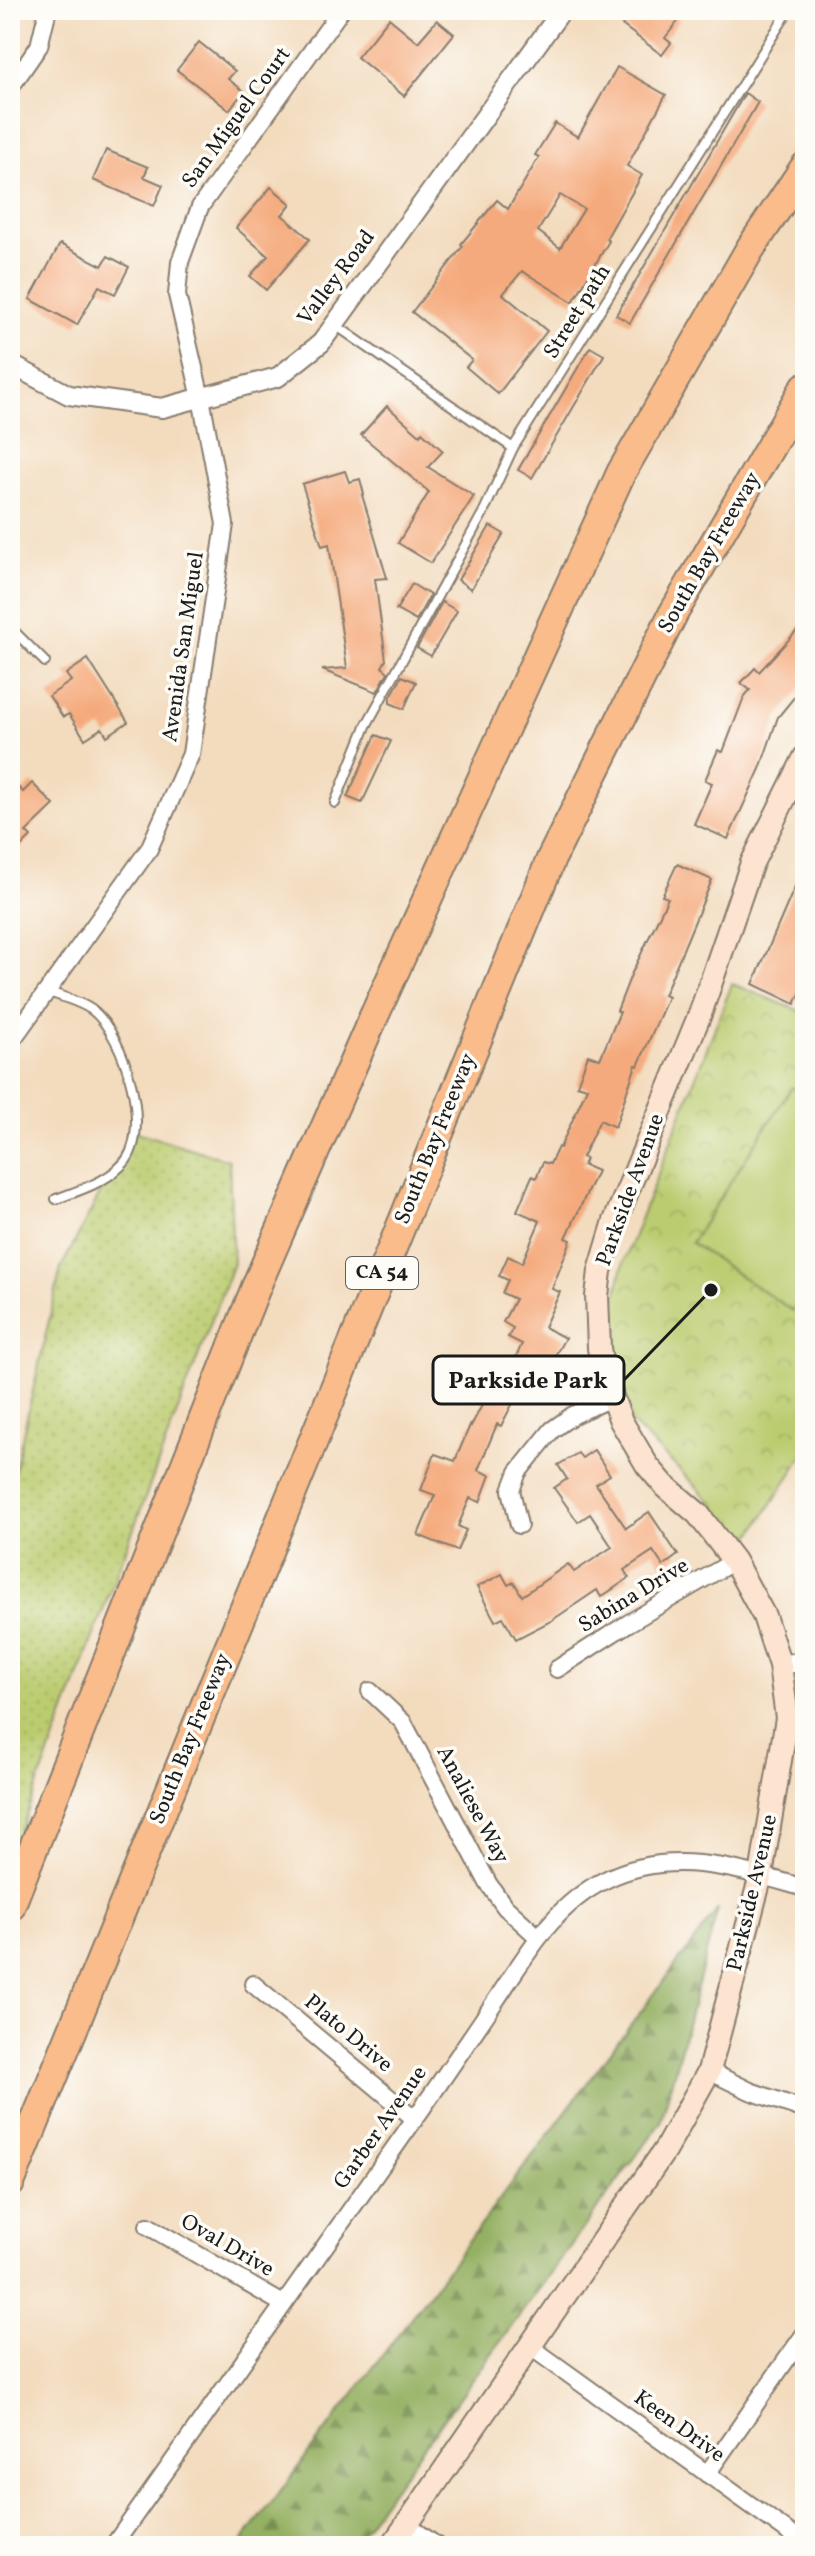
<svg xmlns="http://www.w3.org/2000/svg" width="815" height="2556" viewBox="0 0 815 2556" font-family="Vollkorn,serif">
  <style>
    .grass { fill: url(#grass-dots); stroke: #6c7446; stroke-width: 2 }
    .forest { fill: url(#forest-firs); stroke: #58663f; stroke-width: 2 }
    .park { fill: url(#park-crowns); stroke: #6c7446; stroke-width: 2 }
    .pitch { fill: #bbcc6f; stroke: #6c7446; stroke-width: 2 }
    .building { fill: #f5aa7d; fill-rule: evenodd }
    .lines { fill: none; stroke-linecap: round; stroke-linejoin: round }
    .service-casing { stroke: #887c6d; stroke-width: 12 }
    .minor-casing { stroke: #887c6d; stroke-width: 20 }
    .tertiary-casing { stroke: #887c6d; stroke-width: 22 }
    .secondary-casing { stroke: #887c6d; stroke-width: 26 }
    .motorway-casing { stroke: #887c6d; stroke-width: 32 }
    .service { stroke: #fff; stroke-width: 8 }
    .minor { stroke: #fff; stroke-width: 16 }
    .tertiary { stroke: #fff; stroke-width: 18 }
    .secondary { stroke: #fde4d1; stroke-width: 22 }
    .motorway { stroke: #fabc8b; stroke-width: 28 }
    .labels { text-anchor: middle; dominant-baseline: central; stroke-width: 7; stroke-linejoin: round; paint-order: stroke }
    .shield { fill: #fdfcf7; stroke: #605f5e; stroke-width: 2 }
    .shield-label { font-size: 20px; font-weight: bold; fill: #1c1c1c }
    .street-label { font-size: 22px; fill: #1c1c1c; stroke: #fdfcf7 }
    .leader { fill: none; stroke: #1c1c1c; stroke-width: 3 }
    .callout-dot { fill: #1c1c1c; stroke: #fdfcf7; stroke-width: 3 }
    .callout { fill: #fdfcf7; stroke: #1c1c1c; stroke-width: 3 }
    .callout-label { font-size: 24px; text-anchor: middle; font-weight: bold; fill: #1c1c1c }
  </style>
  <defs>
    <pattern id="grass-dots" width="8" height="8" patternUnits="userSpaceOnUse" patternTransform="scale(2)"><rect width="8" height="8" fill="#bbcc6f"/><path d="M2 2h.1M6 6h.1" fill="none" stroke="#a0af60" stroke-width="1.8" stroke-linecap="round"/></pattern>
    <pattern id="forest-firs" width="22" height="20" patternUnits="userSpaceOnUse" patternTransform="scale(2)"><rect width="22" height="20" fill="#94b062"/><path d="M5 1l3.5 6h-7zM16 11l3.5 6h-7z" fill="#788e50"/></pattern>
    <pattern id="park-crowns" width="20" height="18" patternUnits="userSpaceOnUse" patternTransform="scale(2)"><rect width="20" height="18" fill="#bbcc6f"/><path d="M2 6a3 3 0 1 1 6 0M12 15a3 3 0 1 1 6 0" fill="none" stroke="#a0af60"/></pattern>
  </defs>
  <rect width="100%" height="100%" fill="#fdfcf7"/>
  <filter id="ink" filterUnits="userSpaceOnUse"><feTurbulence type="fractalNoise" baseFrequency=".0125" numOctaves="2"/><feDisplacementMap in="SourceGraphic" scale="16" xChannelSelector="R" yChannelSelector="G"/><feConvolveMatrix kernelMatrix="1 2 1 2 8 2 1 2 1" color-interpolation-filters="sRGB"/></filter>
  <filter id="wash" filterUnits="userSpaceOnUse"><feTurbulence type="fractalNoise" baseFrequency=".006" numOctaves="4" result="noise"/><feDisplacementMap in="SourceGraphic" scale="32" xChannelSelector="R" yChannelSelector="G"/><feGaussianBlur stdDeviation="1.8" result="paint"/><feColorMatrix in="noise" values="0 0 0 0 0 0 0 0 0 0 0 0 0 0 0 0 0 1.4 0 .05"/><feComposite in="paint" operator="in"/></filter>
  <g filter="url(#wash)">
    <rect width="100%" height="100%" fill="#f3dbbe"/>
    <path class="grass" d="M133,1131l96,29 4,103 -223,596v-368l51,-223z"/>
    <path class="forest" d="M718,1909l-57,213 -310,424h-112z"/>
    <path class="park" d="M732,984l73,29v439l-58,90 -53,-58 -63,-61 -21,-103 14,-59z"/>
    <path class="pitch" d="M792,1087l13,8v196l-12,20 -102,-68z"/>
    <g id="blocks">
      <g class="building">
        <path d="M633,10h33l13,10 -14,18 6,5 -9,12 -40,-30z"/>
        <path d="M389,18l29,24 19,-22 17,14 -50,62 -47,-39z"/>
        <path d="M199,42l36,29 -7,8 16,12 -15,19 -52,-40z"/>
        <path d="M617,67l49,28 -39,71 15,9 -36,64 3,2 -36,61 -51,-31 -19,23 44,37 -49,63 -32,-27 6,-7 -60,-48 51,-66 -2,-2 36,-44 11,9 31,-52 -4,-2 20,-32 23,14zM560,195l24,14 -24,39 -22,-17z"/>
        <path d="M745,93l13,9 -128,221 -14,-8z"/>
        <path d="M106,150l42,17 -4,10 19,8 -9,21 -61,-26z"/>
        <path d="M271,187l20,17 -9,11 28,24 -44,51 -16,-14 18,-20 -32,-28z"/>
        <path d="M60,244l42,22 6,-10 21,11 -14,27 -16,-8 -22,39 -47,-26z"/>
        <path d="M590,347l14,8 -72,123 -14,-8z"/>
        <path d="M387,406l33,29 2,-3 21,19 -15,16 46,29 -43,67 -33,-20 31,-51 -68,-57z"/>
        <path d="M345,471l4,11 11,-3 4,15 -2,1 25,83 -12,1 11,81 -4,7 6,5 -11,20 -55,-22 25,-2 -18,-124 -7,2 -20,-62z"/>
        <path d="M490,526l14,8 -33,55 -13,-9z"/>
        <path d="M412,584l18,11 -14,26 -20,-11z"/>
        <path d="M442,602l15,9 -26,45 -14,-8z"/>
        <path d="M805,622v62l-27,33 -18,52 -32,70 -34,-15 18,-41 -7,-3 13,-30 5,2 21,-55 6,-7 -9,-7 14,-15 4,4z"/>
        <path d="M88,659l40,63 -21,14 -5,-8 -17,11 -16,-25 -6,3 -14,-21 22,-15 -5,-7z"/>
        <path d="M402,676l14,6 -12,27 -14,-6v-5z"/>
        <path d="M376,735l15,6 -29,62 -15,-6z"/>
        <path d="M10,779l13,13 9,-9 22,22 -28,27 5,5 -21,21z"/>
        <path d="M805,863v91l-7,14 7,3v12l-10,21 -42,-20z"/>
        <path d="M677,864l35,16 -48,115 4,2 -30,69 -2,-1 -21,62 -15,-7 -18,37 4,2 -3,6 14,6 -31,67 5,2 -19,49 8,3 -16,35 21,11 -13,23 -8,-4 -17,38 -8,-4 -18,35 -4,-2 -19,46 12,5 -10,27 -10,-4 -12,28 8,4 -9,21 -39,-16 17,-40 -14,-5 14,-36 20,7 15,-36 1,1 22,-42 9,4 20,-44 -14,-7 5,-9 -10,-6 12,-23 -13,-6 6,-13 -9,-4 9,-20 14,7 18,-42 -23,-10 15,-35 4,2 7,-16 7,2 8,-17 2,1 27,-60 -10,-3 11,-30 12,4 20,-47 -3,-1 14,-36 37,-77 -6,-2z"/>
        <path d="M594,1450l16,25 -14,9 30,44 23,-16 29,43 -15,11 -10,-15 -29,19 5,8 -28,19 -4,-7 -46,31 -35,18 -13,-22 -8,4 -18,-34 25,-13 6,11 6,-3 8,14 46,-32 6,8 38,-25 -22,-33 -12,8 -24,-34 13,-9 -9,-14 20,-12 4,5z"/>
      </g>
    </g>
  </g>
  <g filter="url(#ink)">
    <use href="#blocks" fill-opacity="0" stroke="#887c6d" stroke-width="2"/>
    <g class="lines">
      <g class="service-casing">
        <g id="service">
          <path d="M334,324l179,124"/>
          <path d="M10,627l35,35"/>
          <path d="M335,803l31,-77 117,-213 30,-65 276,-438"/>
          <path d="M47,991c14,6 33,10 45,19 33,25 63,125 29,156 -17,17 -43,25 -65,33"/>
        </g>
      </g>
      <g class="minor-casing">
        <g id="minor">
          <path d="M10,88l29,-42 8,-33"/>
          <path d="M10,1043l139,-194 42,-95 34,-230 -24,-126 -24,-103 3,-33 20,-55 141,-197"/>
          <path d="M519,1525l-8,-35 7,-18 34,-42 21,-15 38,-17"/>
          <path d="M557,1669l70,-45 107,-63"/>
          <path d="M370,1691l33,31 85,161 17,24 33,30"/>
          <path d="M253,1984l162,135"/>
          <path d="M709,2071l41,20 55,19"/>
          <path d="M148,2226l135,78"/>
          <path d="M528,2345l277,199"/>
          <path d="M707,2474l98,-141"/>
          <path d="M113,2546c100,-142 201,-284 301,-426 28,-40 55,-80 82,-120 31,-46 58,-95 109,-120 66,-33 133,-11 200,8"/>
        </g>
      </g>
      <g class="tertiary-casing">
        <g id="tertiary">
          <path d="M10,364l59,31 93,13 116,-31 43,-34 241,-333"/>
          <path d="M780,1665l25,-4"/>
          <path d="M406,2525l29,21"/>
        </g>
      </g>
      <g class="secondary-casing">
        <path id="secondary" d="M392,2546l273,-396 44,-79 52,-196 26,-157 -7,-53 -16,-49 -30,-55 -36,-47 -34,-29 -17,-20 -26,-44 -18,-48 -4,-25 -2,-52 3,-25 15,-50 85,-207 52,-151 53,-106"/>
      </g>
      <g class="motorway-casing">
        <g id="motorway">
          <path d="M10,1907l248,-625 112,-257 251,-552 129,-224 55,-82"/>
          <path d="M10,2183l541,-1324 122,-245 132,-227"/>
        </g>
      </g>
      <use href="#service" class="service"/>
      <use href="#minor" class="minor"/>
      <use href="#tertiary" class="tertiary"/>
      <use href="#secondary" class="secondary"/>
      <use href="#motorway" class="motorway"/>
    </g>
  </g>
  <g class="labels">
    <rect class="shield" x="346" y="1257" width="72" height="32" rx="6"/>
    <g class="shield-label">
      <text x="382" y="1273">CA 54</text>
    </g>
    <g class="street-label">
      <text transform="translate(237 118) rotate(-54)">San Miguel Court</text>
      <text transform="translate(337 278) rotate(-53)">Valley Road</text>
      <text transform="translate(578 312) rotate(-58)">Street path</text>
      <text transform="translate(710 553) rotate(-60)">South Bay Freeway</text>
      <text transform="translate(184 647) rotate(-82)">Avenida San Miguel</text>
      <text transform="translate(436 1139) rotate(-68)">South Bay Freeway</text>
      <text transform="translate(631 1190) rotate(-70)">Parkside Avenue</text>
      <text transform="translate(634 1596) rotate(-31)">Sabina Drive</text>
      <text transform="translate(191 1739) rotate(-68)">South Bay Freeway</text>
      <text transform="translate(472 1805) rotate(62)">Analiese Way</text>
      <text transform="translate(753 1893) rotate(-77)">Parkside Avenue</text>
      <text transform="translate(348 2034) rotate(40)">Plato Drive</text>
      <text transform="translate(381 2128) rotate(-55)">Garber Avenue</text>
      <text transform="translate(227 2246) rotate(30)">Oval Drive</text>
      <text transform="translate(679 2427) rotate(36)">Keen Drive</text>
    </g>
  </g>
  <path class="leader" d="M711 1290L624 1380"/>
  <circle class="callout-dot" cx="711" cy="1290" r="8"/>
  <rect class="callout" x="433" y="1356" width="191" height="48" rx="8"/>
  <g class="callout-label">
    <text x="528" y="1388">Parkside Park</text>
  </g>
  <rect width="815" height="2556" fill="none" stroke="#fdfcf7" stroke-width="40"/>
</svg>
